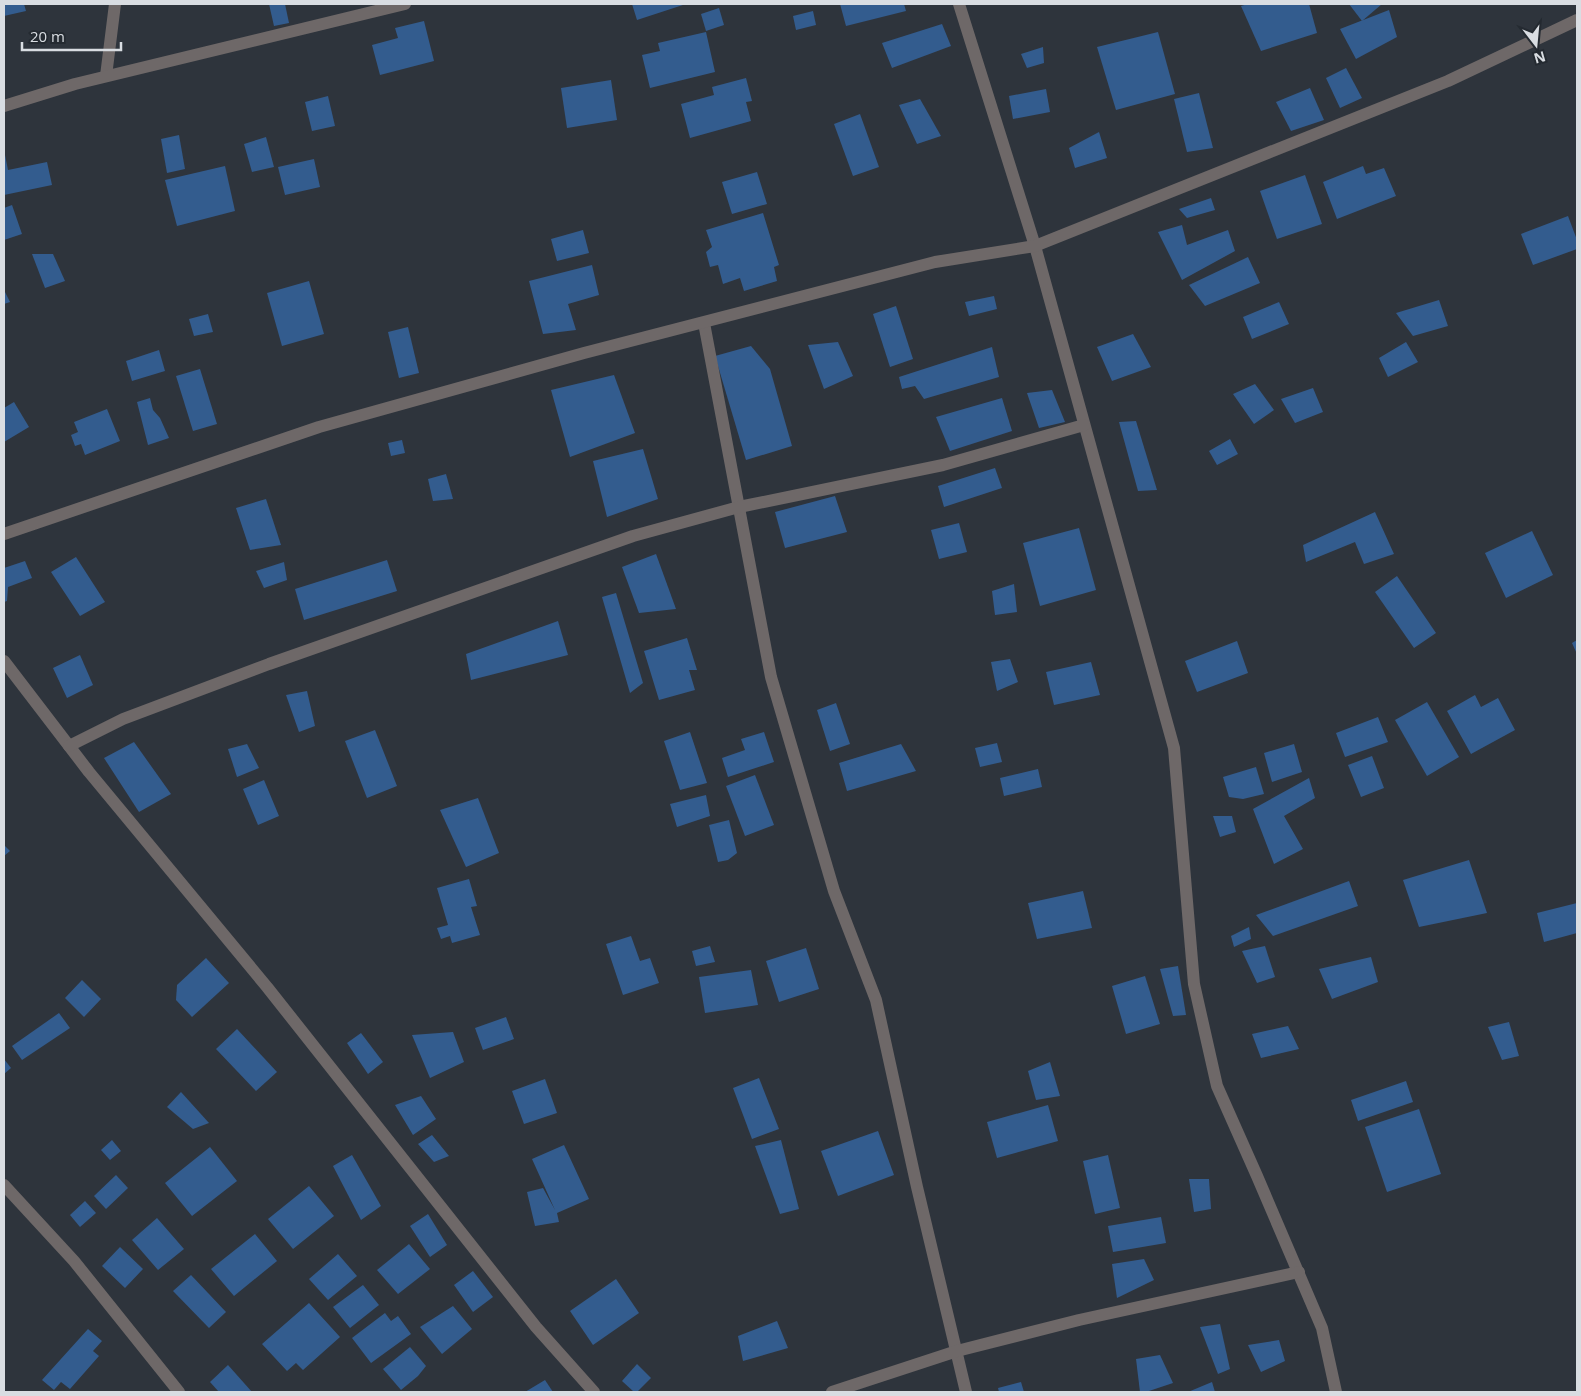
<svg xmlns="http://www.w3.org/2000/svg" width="1581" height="1396" viewBox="0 0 1581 1396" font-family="'Open Sans',sans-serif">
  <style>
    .building { fill: #335c8e }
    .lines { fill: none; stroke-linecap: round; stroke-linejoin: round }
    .minor { stroke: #6e6868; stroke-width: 12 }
  </style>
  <rect width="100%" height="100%" fill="#2e343c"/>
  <g class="building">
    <path d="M4,4h20l2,7 -22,5z"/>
    <path d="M269,4h16l4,19 -15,3z"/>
    <path d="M632,4h54l-49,16z"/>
    <path d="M840,4h64l2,7 -60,15z"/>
    <path d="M1248,4h61l8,29 -56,18 -20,-45z"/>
    <path d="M1349,4h33l-20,17z"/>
    <path d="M719,8l5,17 -18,6 -5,-17z"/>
    <path d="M1389,10l8,27 -41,22 -16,-30z"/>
    <path d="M813,11l3,14 -20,5 -3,-14z"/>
    <path d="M424,21l10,40 -54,14 -8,-30 26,-7 -3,-10z"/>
    <path d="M942,24l9,22 -59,22 -10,-25z"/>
    <path d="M706,32l9,40 -65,16 -8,-33 18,-4 -2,-8z"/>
    <path d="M1158,32l17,62 -59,16 -19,-63z"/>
    <path d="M1043,47l1,16 -17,5 -6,-14z"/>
    <path d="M1346,68l16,30 -22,10 -14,-30z"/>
    <path d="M746,78l6,23 -6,1 5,19 -61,17 -9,-34 33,-9 -2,-8z"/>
    <path d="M611,80l6,40 -50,8 -6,-40z"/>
    <path d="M1310,88l14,32 -33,11 -15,-29z"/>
    <path d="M1046,89l4,23 -37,7 -4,-23z"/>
    <path d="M1199,93l14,55 -26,4 -13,-53z"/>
    <path d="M328,96l7,30 -23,5 -7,-29z"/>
    <path d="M920,99l21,37 -24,8 -18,-39z"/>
    <path d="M860,114l19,53 -26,9 -19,-52z"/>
    <path d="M1099,132l8,26 -32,10 -6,-20z"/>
    <path d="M179,135l6,34 -18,4 -6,-34z"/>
    <path d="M266,137l8,30 -22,5 -8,-28z"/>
    <path d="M4,150l4,20 39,-8 5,23 -48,10z"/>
    <path d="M314,159l6,28 -35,8 -7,-28z"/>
    <path d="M225,166l10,45 -58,15 -12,-46z"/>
    <path d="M1363,166l3,8 18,-6 12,28 -59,23 -14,-37z"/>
    <path d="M757,172l10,32 -35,10 -10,-32z"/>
    <path d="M1305,175l17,49 -45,15 -17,-48z"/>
    <path d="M1211,198l4,12 -28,8 -8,-9z"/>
    <path d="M12,205l10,29 -18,6v-32z"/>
    <path d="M763,213l16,52 -5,2 3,14 -33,10 -4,-13 -17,6 -5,-19 -8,2 -4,-15 6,-5 -6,-17z"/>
    <path d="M1568,216l9,24v9l-44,16 -12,-31z"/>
    <path d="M1182,225l5,20 41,-15 7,21 -53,29 -24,-48z"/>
    <path d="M583,230l6,23 -32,8 -6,-22z"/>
    <path d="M32,254h21l12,27 -20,7z"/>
    <path d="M1248,257l12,26 -55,23 -16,-21z"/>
    <path d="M592,265l7,30 -31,9 8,26 -33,4 -14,-53z"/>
    <path d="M309,281l15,53 -42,12 -15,-53z"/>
    <path d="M4,290l6,12 -6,2z"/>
    <path d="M994,296l3,13 -28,7 -4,-14z"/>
    <path d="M1439,300l9,26 -35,10 -17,-23z"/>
    <path d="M1279,302l10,22 -37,15 -9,-22z"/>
    <path d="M896,306l17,53 -23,8 -17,-53z"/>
    <path d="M208,314l5,18 -19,4 -5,-17z"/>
    <path d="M408,327l11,46 -20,5 -11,-46z"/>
    <path d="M1133,334l18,33 -39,14 -15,-34z"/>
    <path d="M838,342l15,34 -29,13 -16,-44z"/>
    <path d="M1406,342l12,20 -30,15 -9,-19z"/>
    <path d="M751,346l19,23 22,77 -46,14 -31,-104z"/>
    <path d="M992,347l7,30 -75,22 -9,-13 -13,3 -3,-12z"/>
    <path d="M159,350l6,21 -33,10 -6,-20z"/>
    <path d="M200,369l17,55 -24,7 -17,-55z"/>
    <path d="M614,375l21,58 -65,24 -19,-67z"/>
    <path d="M1255,384l19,26 -20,14 -21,-30z"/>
    <path d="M1313,388l10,24 -28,11 -14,-24z"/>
    <path d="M1052,390l13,32 -26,6 -12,-35z"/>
    <path d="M150,398l3,12 7,8 9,20 -21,7 -11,-43z"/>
    <path d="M1002,398l10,33 -62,20 -14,-34z"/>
    <path d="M14,402l15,25 -25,15v-34z"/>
    <path d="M107,409l13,32 -35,14 -4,-11 -6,2 -4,-11 7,-3 -4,-10z"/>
    <path d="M1136,421l21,69 -19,1 -19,-69z"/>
    <path d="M1230,439l8,15 -21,11 -8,-14z"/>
    <path d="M402,440l3,13 -14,3 -3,-13z"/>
    <path d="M643,449l15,50 -51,18 -14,-56z"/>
    <path d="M995,468l7,20 -58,19 -6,-21z"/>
    <path d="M446,474l7,25 -20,2 -5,-22z"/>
    <path d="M835,496l12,36 -62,16 -10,-36z"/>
    <path d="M266,499l15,46 -31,5 -14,-42z"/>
    <path d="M1375,512l19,42 -30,10 -9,-22 -49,20 -3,-17z"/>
    <path d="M959,523l8,29 -28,7 -8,-29z"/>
    <path d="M1079,528l17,62 -56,16 -17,-63z"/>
    <path d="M1532,531l21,44 -47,23 -21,-45z"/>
    <path d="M656,554l20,55 -37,4 -17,-46z"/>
    <path d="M76,557l29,45 -25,14 -29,-44z"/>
    <path d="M387,560l10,31 -93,29 -9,-31z"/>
    <path d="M25,561l7,17 -24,9 -1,14 -3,1v-34z"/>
    <path d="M284,562l3,18 -23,8 -8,-17z"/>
    <path d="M1397,576l39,57 -22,15 -39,-56z"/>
    <path d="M1014,584l3,28 -22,3 -3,-24z"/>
    <path d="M616,593l27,90 -13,10 -28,-96z"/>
    <path d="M558,621l10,34 -97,25 -5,-26z"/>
    <path d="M687,638l10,32h-8l6,20 -36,10 -15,-49z"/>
    <path d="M1577,640v14l-5,-11z"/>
    <path d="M1237,641l11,32 -51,19 -12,-31z"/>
    <path d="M80,655l13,30 -26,13 -14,-30z"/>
    <path d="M1010,659l8,23 -21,9 -6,-29z"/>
    <path d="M1091,662l9,33 -46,10 -8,-33z"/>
    <path d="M307,691l8,35 -16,6 -13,-37z"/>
    <path d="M1475,695l6,12 17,-9 17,32 -44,24 -24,-43z"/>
    <path d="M1427,702l32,55 -32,19 -32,-56z"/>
    <path d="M836,703l14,41 -20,7 -13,-41z"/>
    <path d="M1378,717l10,25 -43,15 -9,-24z"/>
    <path d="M375,730l22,56 -30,12 -22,-57z"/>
    <path d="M690,732l17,51 -27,7 -16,-49z"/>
    <path d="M764,732l10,30 -46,15 -6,-19 23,-8 -4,-11z"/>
    <path d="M134,742l37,52 -32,18 -35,-54z"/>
    <path d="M997,743l5,19 -22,5 -5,-19z"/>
    <path d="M247,744l12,24 -22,9 -9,-28z"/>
    <path d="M901,744l15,27 -69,20 -8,-28z"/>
    <path d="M1294,744l8,28 -30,10 -8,-29z"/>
    <path d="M1372,756l12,32 -23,9 -13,-32z"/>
    <path d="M1256,767l8,27 -21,5 -14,-2 -6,-20z"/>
    <path d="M1038,769l4,18 -38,9 -4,-18z"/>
    <path d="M755,775l19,50 -29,11 -19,-50z"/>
    <path d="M1309,778l6,20 -31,18 19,33 -29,15 -21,-55z"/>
    <path d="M264,780l15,36 -21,9 -15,-36z"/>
    <path d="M706,795l4,21 -33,11 -7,-23z"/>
    <path d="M478,798l21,55 -33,14 -26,-57z"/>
    <path d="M1213,816h19l4,16 -16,5z"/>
    <path d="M729,820l8,33 -9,7 -10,2 -9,-37z"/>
    <path d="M4,845l6,6 -6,5z"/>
    <path d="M1469,860l18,53 -68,14 -16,-47z"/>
    <path d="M469,879l8,27 -6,1 9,28 -28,8 -2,-7 -9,3 -4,-11 11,-3 -11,-37z"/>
    <path d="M1349,881l9,25 -85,30 -17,-21z"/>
    <path d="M1083,891l9,37 -55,11 -9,-36z"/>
    <path d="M1577,903v30l-33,9 -7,-29z"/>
    <path d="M1249,927l2,12 -17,8 -3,-11z"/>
    <path d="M631,936l9,25 10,-3 9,25 -36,12 -17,-51z"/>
    <path d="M710,946l5,16 -19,4 -4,-15z"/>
    <path d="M1265,946l10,31 -18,6 -15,-32z"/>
    <path d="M806,948l13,41 -40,13 -13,-41z"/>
    <path d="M1371,957l7,25 -46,17 -13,-30z"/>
    <path d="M206,958l23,25 -37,34 -16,-17 1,-15z"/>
    <path d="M1178,966l8,49 -13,1 -13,-47z"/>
    <path d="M751,970l7,35 -53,8 -6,-36z"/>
    <path d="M1145,976l15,48 -34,10 -14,-48z"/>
    <path d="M82,980l19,19 -17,18 -19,-19z"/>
    <path d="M59,1013l11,15 -48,32 -10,-14z"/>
    <path d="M506,1017l8,22 -31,11 -8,-22z"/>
    <path d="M1509,1022l10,34 -17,4 -14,-33z"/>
    <path d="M1288,1026l11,23 -38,9 -9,-24z"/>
    <path d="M237,1029l40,43 -21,19 -40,-42z"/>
    <path d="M453,1032l11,30 -34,16 -18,-43z"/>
    <path d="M361,1033l22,29 -15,12 -21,-31z"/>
    <path d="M4,1059l7,9 -7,6z"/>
    <path d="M1050,1062l10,34 -24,4 -8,-29z"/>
    <path d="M759,1078l20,51 -27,10 -19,-51z"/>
    <path d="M545,1079l12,34 -33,11 -12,-33z"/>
    <path d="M1406,1081l7,21 -55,19 -7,-21z"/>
    <path d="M181,1092l28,31 -16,6 -26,-22z"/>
    <path d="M421,1096l15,23 -23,16 -18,-30z"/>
    <path d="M1048,1105l10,36 -61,17 -10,-36z"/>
    <path d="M1419,1109l22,65 -54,18 -22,-65z"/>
    <path d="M878,1131l16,44 -56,21 -17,-45z"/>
    <path d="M432,1135l17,21 -15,6 -16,-18z"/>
    <path d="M112,1140l9,11 -11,9 -9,-10z"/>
    <path d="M781,1140l18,69 -19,5 -25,-68z"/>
    <path d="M564,1145l25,54 -32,14 2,9 -24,4 -8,-34 16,-4 12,22 -23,-51z"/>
    <path d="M210,1147l27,34 -45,35 -27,-33z"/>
    <path d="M352,1155l29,51 -20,14 -28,-54z"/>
    <path d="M1108,1155l12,53 -25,6 -12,-53z"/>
    <path d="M116,1175l12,13 -22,21 -12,-13z"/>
    <path d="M1189,1179h20l2,30 -17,3z"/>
    <path d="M309,1186l25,30 -41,33 -25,-30z"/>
    <path d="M85,1201l11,12 -16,14 -10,-12z"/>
    <path d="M428,1214l19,31 -17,12 -20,-31z"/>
    <path d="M1161,1217l5,26 -53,9 -5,-26z"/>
    <path d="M157,1218l27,31 -26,21 -26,-30z"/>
    <path d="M255,1234l22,27 -43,35 -23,-27z"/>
    <path d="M409,1244l21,25 -32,25 -21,-24z"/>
    <path d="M120,1247l23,22 -18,19 -23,-22z"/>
    <path d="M338,1254l19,22 -29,24 -19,-21z"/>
    <path d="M1144,1259l10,21 -37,18 -5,-34z"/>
    <path d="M473,1271l20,26 -20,15 -19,-27z"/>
    <path d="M191,1275l35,37 -17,16 -36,-37z"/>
    <path d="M616,1279l23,34 -46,32 -23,-34z"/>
    <path d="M363,1285l16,20 -29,23 -17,-21z"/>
    <path d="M309,1303l31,34 -37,33 -7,-7 -9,8 -25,-27z"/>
    <path d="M453,1306l19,23 -30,25 -22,-27z"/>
    <path d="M385,1313l6,8 7,-5 13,18 -40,29 -19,-25z"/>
    <path d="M777,1321l11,27 -45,13 -5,-25z"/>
    <path d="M1220,1324l10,45 -12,5 -18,-47z"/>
    <path d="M88,1329l14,12 -9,10 6,5 -29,33 -9,-7 -7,8 -12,-10z"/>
    <path d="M1279,1340l6,21 -24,11 -13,-27z"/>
    <path d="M410,1347l16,19 -8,10 -17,14 -18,-21z"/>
    <path d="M1160,1355l13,28 -27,9h-6l-4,-33z"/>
    <path d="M637,1364l14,14 -14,14h-3l-12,-11z"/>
    <path d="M228,1365l24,27h-33l-9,-10z"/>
    <path d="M545,1380l8,12h-28z"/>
    <path d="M1021,1382l3,10h-25l-1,-4z"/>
    <path d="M1212,1382l3,10h-27z"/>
  </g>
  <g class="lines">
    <g class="minor">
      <path d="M959,4l76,242 139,502 20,236 23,102 40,90 65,152 14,64"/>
      <path d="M106,76l9,-72"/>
      <path d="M4,106l71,-22 330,-80"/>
      <path d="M704,323l67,354 63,214 42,109 41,187 49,205"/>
      <path d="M4,534l315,-107 265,-74 351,-91 100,-16 413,-165 129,-61"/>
      <path d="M4,661l85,111 178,215 269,340 58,65"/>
      <path d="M69,746l54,-27 146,-55 364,-128 106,-29 204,-42 141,-40"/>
      <path d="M4,1185l70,76 105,131"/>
      <path d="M832,1392l125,-41 122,-31 220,-48"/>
    </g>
  </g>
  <rect width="1581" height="1396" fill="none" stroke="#d9dde2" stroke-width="10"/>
  <g transform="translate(1536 45) rotate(164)" stroke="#242a31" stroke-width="4" paint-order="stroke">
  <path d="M0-4L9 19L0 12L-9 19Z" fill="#d9dde2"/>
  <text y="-8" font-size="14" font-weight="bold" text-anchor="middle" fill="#d9dde2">N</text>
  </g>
  <path d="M22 42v8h99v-8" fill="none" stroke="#d9dde2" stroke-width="2.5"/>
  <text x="30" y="42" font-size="15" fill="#d9dde2" stroke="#242a31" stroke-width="4" paint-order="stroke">20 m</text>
</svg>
